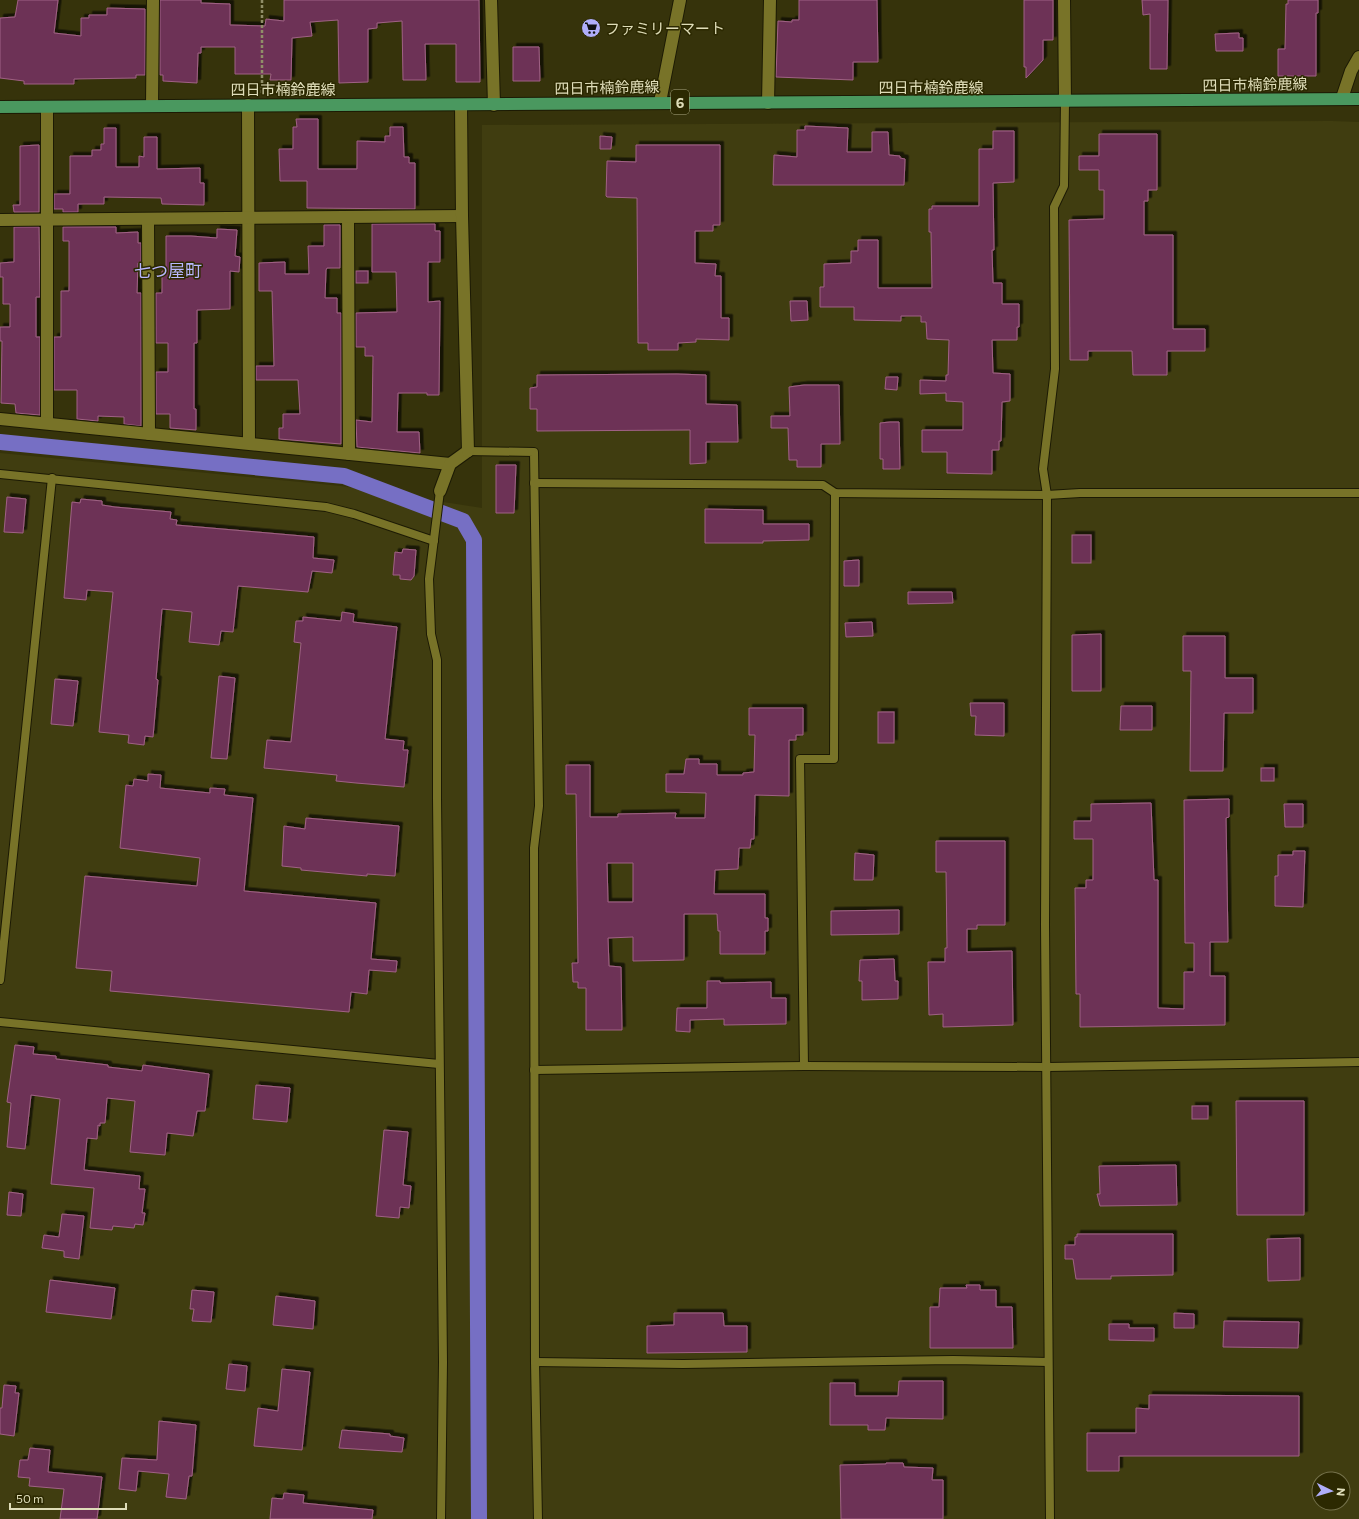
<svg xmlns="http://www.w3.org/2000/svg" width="1359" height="1519" viewBox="0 0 1359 1519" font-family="Commissioner,'Noto Sans JP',sans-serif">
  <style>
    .built { fill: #403d10; fill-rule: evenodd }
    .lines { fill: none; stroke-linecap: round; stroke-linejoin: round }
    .canal { stroke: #766fc4; stroke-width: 16 }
    .building { fill: #6d3356; stroke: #a06185; fill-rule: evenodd; filter: url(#shadow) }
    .lane-casing { stroke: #1c1a04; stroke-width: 10 }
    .street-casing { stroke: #1c1a04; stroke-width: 14 }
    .secondary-casing { stroke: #1c1a04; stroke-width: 14 }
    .primary-casing { stroke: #1c1a04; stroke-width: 14 }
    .path { stroke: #908e68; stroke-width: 2.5; stroke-dasharray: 3 2; stroke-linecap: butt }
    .lane { stroke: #787328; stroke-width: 8 }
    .street { stroke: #787328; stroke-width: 12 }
    .secondary { stroke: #787328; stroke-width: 12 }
    .primary { stroke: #4a985f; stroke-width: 12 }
    .labels { text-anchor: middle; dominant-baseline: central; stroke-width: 3; stroke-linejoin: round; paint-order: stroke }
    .shield { fill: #2c2901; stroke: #a9a782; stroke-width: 1 }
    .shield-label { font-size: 14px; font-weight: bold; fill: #dfddb9 }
    .poi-label { font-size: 15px; fill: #dfddb9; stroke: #2c2901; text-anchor: start }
    .street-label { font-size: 15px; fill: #dfddb9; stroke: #2c2901 }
    .quarter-label { font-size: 17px; fill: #b9b7fe; stroke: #2c2901 }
  </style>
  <defs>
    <filter id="shadow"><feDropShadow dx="3.5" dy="-3.5" stdDeviation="0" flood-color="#0009"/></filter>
  </defs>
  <rect width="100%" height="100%" fill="#36330b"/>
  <path class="built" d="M1332,121l27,1v1397h-1359v-1066l341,33 141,22v-383zM1319,1479h24v24h-24z"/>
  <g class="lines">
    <path class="canal" d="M0,442l344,34 119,45 11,19 5,979"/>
  </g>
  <g class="building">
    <path d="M18,0h40l-4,33 27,3v-18h8v-3h18v-7l38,1v66h-9v3l-62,1v5h-50v-3l-24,-3v-60l15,-1z"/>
    <path d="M160,0h41v3l29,1v21l35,1 1,-7 18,2v-21h195l1,82h-24v-38h-31l1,36h-23l-1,-59 -25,2v5l-9,1v53l-29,1 -1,-63 -28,2 2,14 -20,2 -1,42h-21l1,-6h-36v-27h-34v6h-3l-1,30 -34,-2v-6h-3z"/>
    <path d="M799,0h78l1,62h-25v18l-77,-3 2,-56 14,1v-2h7z"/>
    <path d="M1024,0h29v40h-10v20l-17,18v-11h-2z"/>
    <path d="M1142,0h26l-1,69h-17v-55l-7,1z"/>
    <path d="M1288,0h30v13h-2v63h-38v-27h7l1,-45h2z"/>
    <path d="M1239,33v5h4v13h-27l-1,-17z"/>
    <path d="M513,47h26l1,34h-27z"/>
    <path d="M296,119h22v50h39v-28l28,1v-6h5v-9h13l1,30h5v6h6v46l-108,-1v-27h-27l-1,-32h14v-22h4z"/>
    <path d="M805,126l43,2 -1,24h25v-20h16l1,23 11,1v2l5,1 -1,26h-131l1,-30 23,2v-27h8z"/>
    <path d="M104,128h12v39h23v-11l5,1v-20h13v32l43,-1v15h4v22l-42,-1 -1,-6 -57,-1v7h-26v8h-15v-3h-9v-15h16v-38h22v-6h9v-6h3z"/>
    <path d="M993,131h21v51l-21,1 1,67h-2l1,33h9v21h17v23h-2v13h-25l1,33 17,1v27l-8,1 -1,39h-2v9h-7v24l-45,-1v-21h-25v-22h41v-28l-17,-1v-8l-26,1v-14l26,1v-6h2l1,-35 -22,-1 -1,-17h-5v-6h-20v5l-47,-1v-13h-34v-20h4v-23l27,-1v-12h7v-11h20v48h54l-1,-56h-2v-23h3v-3h47v-57h14z"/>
    <path d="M1099,134h58v56h-9v11h-4v34h29v94h32v22h-38v24h-34l-1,-24h-44v9h-18l-1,-140 35,-1v-29h-5v-20h-20v-14h20z"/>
    <path d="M600,136l12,1 -1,12h-11z"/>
    <path d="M39,145v67h-25l-1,-7h7v-59z"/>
    <path d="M636,145h84v80h-7v6h-18v32l21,1 -1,12h6v42h8v22l-33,-1v3l-18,1v7h-30v-7h-10l-1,-145 -30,-1 -1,-1 1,-35 29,1z"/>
    <path d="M372,224h63v7h5v31h-12v40l12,-1 -1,94h-12v-2h-29l-1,39h22l1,21 -63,-6 -1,-27 16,2 1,-66h-8v-9h-9v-34l41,-1 -1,-40h-24z"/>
    <path d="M324,225h16v43h-13l-1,2 -1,28h12v15h4v131l-62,-5v-11h4v-14h17l-2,-34h-42v-14h18l-2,-75h-13v-28l26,-1v12h24l-1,-28h16z"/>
    <path d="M14,227h25l1,70h-4v40h4v78l-24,-2 -1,-9 -14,-1 1,-62h-2v-14h10v-23h-7v-27h-3v-14l14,-1z"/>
    <path d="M63,227h53v6l22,-1v11h3v20h-3l-1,30h4v133l-17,-2v-7l-26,-1v5l-21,-2v-29h-23v-53h7v-46h8v-50h-6z"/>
    <path d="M217,229l20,1 -2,26 5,1 -1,15 -9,-1v38l-33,1v33h-3v66h2v21l-26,-2v-14h-14v-42h12v-29h-12v-50h6v-22h4v-35h25l26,2z"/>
    <rect x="356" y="271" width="12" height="12"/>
    <path d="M790,301h17l1,19 -17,1z"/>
    <path d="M677,374l29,1v29l31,1 1,37h-32v21l-16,1v-34l-153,1v-22h-7v-21l7,-1v-12z"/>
    <path d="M886,377h12l-1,13 -12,-1z"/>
    <path d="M804,385h35l1,59h-19v23h-24v-7h-8l-1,-32h-17v-12h19l-1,-29z"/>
    <path d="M890,422h9l1,47h-17v-10h-3v-36z"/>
    <path d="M496,465h20l-2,48h-18z"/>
    <path d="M7,497l19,2 -3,34 -19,-1z"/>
    <path d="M81,499l21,2v4l13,2 56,5 -1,7 7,1 -1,5 138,12 -1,21 21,2 -2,13 -20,-2 -4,21 -70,-6 -5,46 -12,-1 -2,14 -30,-3 3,-30 -30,-3 -6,70 2,1 -5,57 -8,-1 -1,9 -16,-2 1,-8 -30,-3 14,-140 -26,-2 -1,10 -22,-2 8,-96 8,1z"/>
    <path d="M705,509l58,1v14h46v16l-46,1v2h-58z"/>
    <rect x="1072" y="535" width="19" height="28"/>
    <path d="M403,549l13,1 -2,26 -3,4 -11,-1v-4h-7l2,-23 7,1z"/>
    <path d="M859,560v26h-15v-25z"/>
    <path d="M908,592h44l1,11 -45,1z"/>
    <path d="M342,612l12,2 -1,8 44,5 -12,112 19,2 -1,9h5l-4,37 -48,-4 -20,-2 1,-6 -73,-7 3,-28 24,2 10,-99 -7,-1 2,-21h7v-4l38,4z"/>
    <path d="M872,622l1,14 -27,1 -1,-14z"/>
    <path d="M1101,634v57h-29v-56z"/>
    <path d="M1183,636h42v42h28v35h-29l-1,58h-33l1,-100h-8z"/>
    <path d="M219,676l16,2 -8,81 -16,-1z"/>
    <path d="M55,679l23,2 -5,45 -22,-2z"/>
    <path d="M970,703h34v33l-29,-1 1,-19h-5z"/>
    <path d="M1121,706h31v24h-32z"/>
    <path d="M749,708h54v27h-7v5h-7v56l-34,-1 -1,44h-3l-1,9h-11l-1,21 -23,1 -1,24h51v24h3v13h-3v23h-45v-23h-2l-1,-17h-33v46l-51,1v-24l-25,1 1,28 12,1 1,63h-36v-42h-8v-6h-5l-1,-19h6l-2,-169h-10v-29h24v52h28v-3l58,-1 -1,5h30l1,-25 -40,-1v-18h18l2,-15h13v5h18v11h26v-2l11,-1 1,-37h-6zM607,863h26v39h-25z"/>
    <rect x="878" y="712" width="16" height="31"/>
    <rect x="1261" y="768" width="13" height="13"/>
    <path d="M148,774l13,1 -1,13 50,5v-5l15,1 -1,6 29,3 -9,93 132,12 -5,56 26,2 -1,11 -27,-2 -2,24 -16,-2 -2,20 -239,-21 2,-20 -36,-3 9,-92 112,10 3,-28 -80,-10 6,-63 7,1 1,-7 14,2z"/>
    <path d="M1229,799v18l-3,1 2,124h-18v34h15v49l-145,2v-33h-4l-1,-106h11v-8h7v-41h-19v-18h17v-17l60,-1 3,77h4v128l26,1v-37h10v-29h-9l-1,-143z"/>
    <path d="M1284,804h19v23h-18z"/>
    <path d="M306,818l93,8 -4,50 -28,-2v2l-66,-6v-2l-19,-2 2,-40 21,3z"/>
    <path d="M936,841h69v84h-28v4h-10v23l45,-1 1,74 -70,2v-13l-14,1 -1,-53h17v-14h2l-1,-76h-10z"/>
    <path d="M1293,851h12l-2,56 -28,-1v-30h3v-21h15z"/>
    <path d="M855,853l19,2 -1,25h-19z"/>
    <path d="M899,910v24l-68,1v-24z"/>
    <path d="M894,959l1,22h3v18l-36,1v-19h-3l1,-21z"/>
    <path d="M707,981h13v2l51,-1v16h15v26l-62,1v-6l-34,1v12l-14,-1 1,-23h30z"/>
    <path d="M15,1045l19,2 -1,7 23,2v3l52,6v2l34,4 1,-6 66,9 -4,37h-8l-4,25 -26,-3 -2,22 -35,-3 5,-51 -28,-3 -2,25h-5v3l-2,-1 -1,14 -10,-1 -3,32 56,6 -1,13h6l-3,24h3l-2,12 -8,-1 -1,4 -21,-2 -1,4 -22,-2 4,-40 -43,-4 9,-85 -29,-4 -6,54 -18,-2 4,-44 -4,-1z"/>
    <path d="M256,1085l34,3 -3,34 -34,-3z"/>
    <path d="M1236,1101h68v114h-67z"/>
    <rect x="1192" y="1106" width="16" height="13"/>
    <path d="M384,1130l24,2 -5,53 8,1 -2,22 -9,-1 -1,11 -23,-2z"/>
    <path d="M1176,1165l1,40 -77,1 -3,-12h3l-1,-28z"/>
    <path d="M9,1192l14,2 -2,22 -14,-1z"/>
    <path d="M62,1214l22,2 -5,43 -15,-2v-6l-22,-3 2,-13 15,2z"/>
    <path d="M1077,1234h96v41l-62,1v3h-35l-3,-20h-8v-14h10v-8h2z"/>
    <path d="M1300,1238v42l-32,1 -1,-42z"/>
    <path d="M50,1280l65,8 -4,31 -65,-7z"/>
    <path d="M966,1285h14v5h16v17h16l1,41h-83v-41h9l1,-19h27z"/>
    <path d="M192,1290l22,2 -3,30 -19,-1 2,-12h-4z"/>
    <path d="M276,1296l39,5 -2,28 -40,-4z"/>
    <path d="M674,1313h49l1,13h23v26l-100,1v-27l27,-1z"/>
    <path d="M1174,1313l20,1v14h-20z"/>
    <path d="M1224,1321l75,1 -1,26 -75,-1z"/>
    <path d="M1109,1324h20v4h25v13l-45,-1z"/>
    <path d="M229,1364l18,2 -2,25 -19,-2z"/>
    <path d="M282,1369l28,3 -8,78 -48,-4 4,-38 20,3z"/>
    <path d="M899,1381h44v38l-57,-1 -1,12h-17v-5h-38v-42h25v13h43z"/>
    <path d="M4,1385l12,1 -1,7h4l-5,43 -14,-2v-26h2z"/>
    <path d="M1149,1395l150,1v60h-180v15h-32v-38h49v-25l13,1z"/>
    <path d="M159,1421l37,4 -4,51h-3l-3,23 -20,-2 3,-23 -31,-3 -2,20 -17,-2 3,-31 35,2z"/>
    <path d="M342,1430l48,4v2l14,2 -2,14 -63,-4z"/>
    <path d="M30,1448l20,2 -2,22 54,5 -5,42h-37l4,-30 -35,-3 1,-8 -12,-1 2,-17h8z"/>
    <path d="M886,1463h17l1,4 29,1 -1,12h11v39h-102l-1,-54 46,-1z"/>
    <path d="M284,1493l20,2 -1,8 70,7 -1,9h-102l2,-21 11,1z"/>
  </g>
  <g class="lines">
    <g class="lane-casing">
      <g id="lane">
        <path d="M468,451l66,1 5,354 -5,42 1,514 3,157"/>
        <path d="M0,474l326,33 28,7 80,27"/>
        <path d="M534,483l289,2 12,8 212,2 33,-2h279"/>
        <path d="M440,491l-11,88 2,55 6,26v139l6,563 -2,157"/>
        <path d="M0,980l52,-502"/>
        <path d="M0,1022l439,42"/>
        <path d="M804,1066l-4,-307h34l1,-266"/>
        <path d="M534,1070l270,-4 244,1 311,-5"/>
        <path d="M535,1362l148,2 270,-4 95,2"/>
        <path d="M1050,1519l-5,-594 2,-430 -4,-26 12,-100 -1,-162 10,-21 1,-84"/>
      </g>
    </g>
    <g class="street-casing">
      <g id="street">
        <path d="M491,0l3,105"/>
        <path d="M1064,0l1,102"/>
        <path d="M1342,98l9,-27 8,-14"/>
        <path d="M768,103l2,-103"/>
        <path d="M248,105l1,338"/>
        <path d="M152,106l1,-106"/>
        <path d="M47,107v316"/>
        <path d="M348,217l1,237"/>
        <path d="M148,219l1,215"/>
        <path d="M0,220l462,-4"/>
        <path d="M0,419l450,45"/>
        <path d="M440,491l10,-27 18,-13"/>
      </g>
    </g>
    <g class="secondary-casing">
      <g id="secondary">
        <path d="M660,102l20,-102"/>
        <path d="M461,105l1,111 6,235"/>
      </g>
    </g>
    <g class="primary-casing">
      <path id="primary" d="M0,107l1359,-8"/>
    </g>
    <path class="path" d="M262,93v-93"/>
    <use href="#lane" class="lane"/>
    <use href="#street" class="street"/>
    <use href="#secondary" class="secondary"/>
    <use href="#primary" class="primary"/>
  </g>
  <defs>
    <g id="supermarket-disc" transform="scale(1)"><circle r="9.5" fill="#b0aefa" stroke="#2c2901"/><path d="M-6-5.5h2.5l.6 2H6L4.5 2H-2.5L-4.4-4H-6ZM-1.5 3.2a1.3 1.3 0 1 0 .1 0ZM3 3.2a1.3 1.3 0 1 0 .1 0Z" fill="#111"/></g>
  </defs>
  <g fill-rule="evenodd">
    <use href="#supermarket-disc" x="591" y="28"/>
  </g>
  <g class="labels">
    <rect class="shield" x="671" y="90" width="18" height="24" rx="3"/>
    <g class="shield-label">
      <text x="680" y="102">6</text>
    </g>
    <g class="poi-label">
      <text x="605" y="28">ファミリーマート</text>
    </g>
    <g class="street-label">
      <text transform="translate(1255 84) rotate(-1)">四日市楠鈴鹿線</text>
      <text transform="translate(607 87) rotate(-1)">四日市楠鈴鹿線</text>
      <text x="931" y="87">四日市楠鈴鹿線</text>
      <text x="283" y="89">四日市楠鈴鹿線</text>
    </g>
    <g class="quarter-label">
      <text x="168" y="270">七つ屋町</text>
    </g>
  </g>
  <g transform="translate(1331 1491) rotate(95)"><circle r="19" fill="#2c2901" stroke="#74714b"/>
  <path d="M0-3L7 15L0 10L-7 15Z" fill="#b0aefa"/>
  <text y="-6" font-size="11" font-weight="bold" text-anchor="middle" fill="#dfddb9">N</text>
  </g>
  <path d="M10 1503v6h116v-6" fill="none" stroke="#dfddb9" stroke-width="2"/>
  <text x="16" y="1503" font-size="12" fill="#dfddb9" stroke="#2c2901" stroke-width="3" paint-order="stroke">50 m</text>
</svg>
